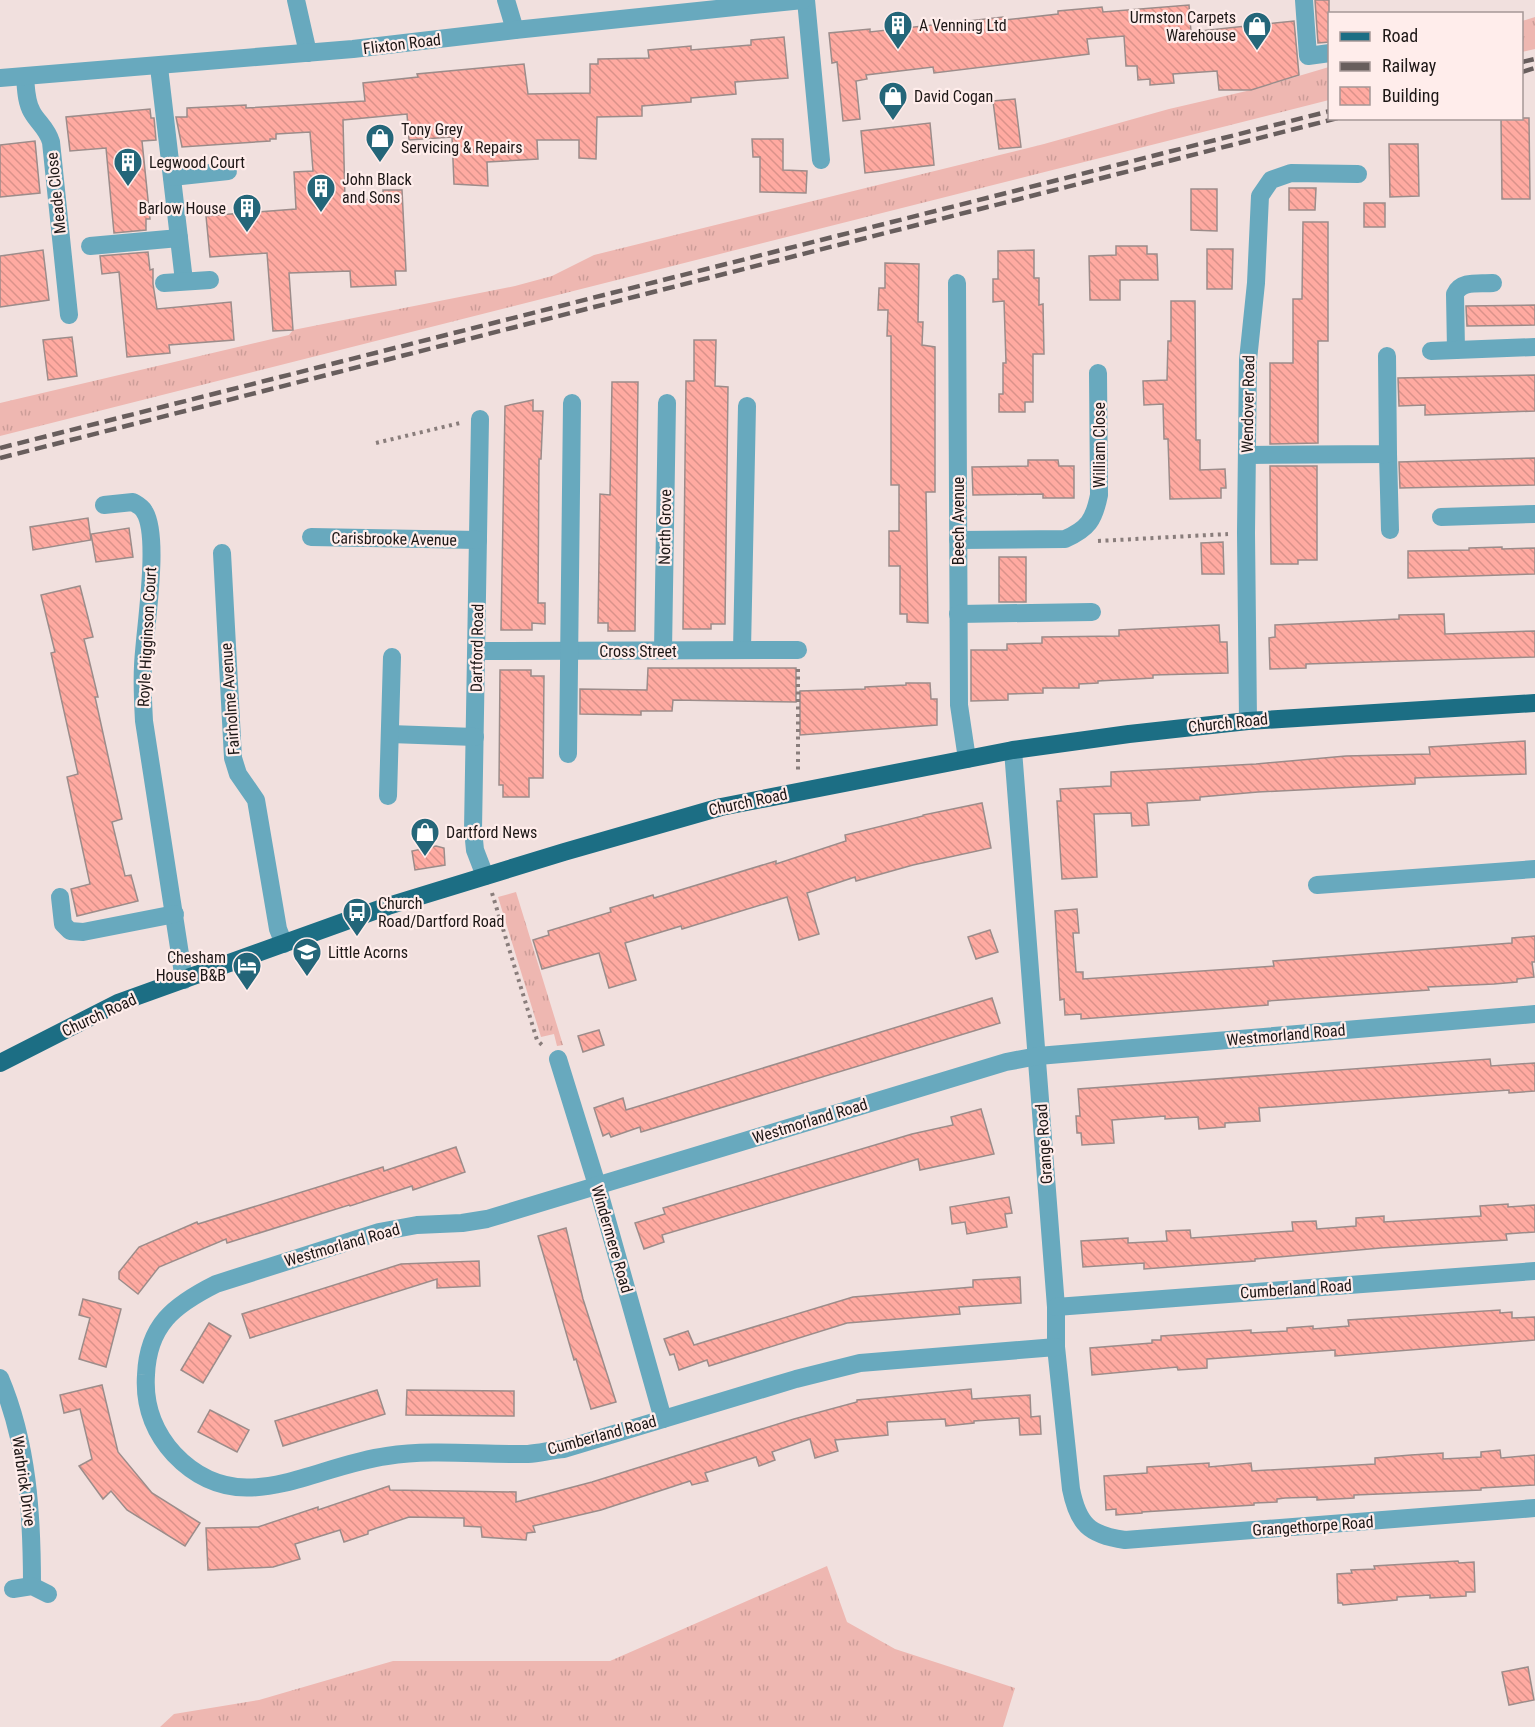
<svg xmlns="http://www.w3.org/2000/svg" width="1535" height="1727" viewBox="0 0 1535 1727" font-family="'Roboto Condensed',sans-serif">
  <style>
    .grass { fill: url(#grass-tufts) }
    .building { fill: url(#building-back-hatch); stroke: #9c8c8a; stroke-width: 1.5 }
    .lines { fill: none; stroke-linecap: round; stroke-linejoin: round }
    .path { stroke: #897d7b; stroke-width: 4; stroke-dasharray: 3 4.5; stroke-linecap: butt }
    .minor { stroke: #68a9be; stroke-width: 18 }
    .major { stroke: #1c6e84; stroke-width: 18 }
    .rail { stroke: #685e5d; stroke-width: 4.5; stroke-dasharray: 12 6; stroke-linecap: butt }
    .labels { text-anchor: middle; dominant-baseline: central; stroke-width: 4.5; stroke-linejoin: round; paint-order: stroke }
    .poi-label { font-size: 16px; fill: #1d1716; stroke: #ffedeb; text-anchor: start }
    .street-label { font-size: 16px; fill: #1d1716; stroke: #ffedeb }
  </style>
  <defs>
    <pattern id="grass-tufts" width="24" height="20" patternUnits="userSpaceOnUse" patternTransform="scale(1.5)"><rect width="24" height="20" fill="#eeb7b1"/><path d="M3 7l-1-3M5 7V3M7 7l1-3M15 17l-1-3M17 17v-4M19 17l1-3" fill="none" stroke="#cc9d98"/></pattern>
    <pattern id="building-back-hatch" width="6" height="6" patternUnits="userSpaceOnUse" patternTransform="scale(1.5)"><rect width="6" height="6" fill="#ffaaa1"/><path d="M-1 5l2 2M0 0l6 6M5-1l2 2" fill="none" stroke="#da928a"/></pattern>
  </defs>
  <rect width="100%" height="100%" fill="#f1e0de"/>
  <g class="grass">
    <path d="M1535,17v32l-13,3v-31z"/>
    <path d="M1329,67v33l-1329,336v-33l289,-68 4,-5 222,-44 37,-10 42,-21 450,-111 125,-35 82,-19z"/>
    <path d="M516,892l47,153 -6,1 -3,-12 -13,3 -43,-140z"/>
    <path d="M827,1566l20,56 48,27 120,39 -12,39h-843l14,-13 85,-14 134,-39h217z"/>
  </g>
  <g class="building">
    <path d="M1315,0h14v42l-11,1z"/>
    <path d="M1189,5l2,27 103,-11 5,54 -48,15h-32l-2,-19 -44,3 1,9 -24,2v-6l-12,1 -1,-14h-11l-2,-30 -37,3 2,15 -155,19 -1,-6 -67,8 1,4 -11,2 4,38 -17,2 -6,-59 -5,1 -3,-30 41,-4v3l133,-15 1,3 54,-6v-3l44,-4 1,5z"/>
    <path d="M784,37l4,41 -53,4 1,12 -45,4v4l-49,4v10l-45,1 -1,42 -17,-1v-18h-42l1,19 -51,3 1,24 -34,-2 -2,-47 -43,3 -2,-26 -64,6 2,80 38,-1v-9h19l4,81h-11l1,14 -45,2 -1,-16 -61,2 4,57 -20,1 -6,-78 -57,4 -4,-41 90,-7 -2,-37 19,-1 -3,-39 -34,2v5h-6v2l-88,6 -6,-30h11v-9l59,-3v3l119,-7 -2,-18 55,-6 -1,-3 107,-10 4,30 62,-1v-29h8v-5l51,-1 -1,-8 43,-4v4l60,-5v-5z"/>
    <path d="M1015,99l6,48 -22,2 -6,-48z"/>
    <path d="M150,109l1,9h3l2,22 -14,1 8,78h-4v11l-32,3 -8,-85 -36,3 -4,-34z"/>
    <path d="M1501,118h28l1,81h-28z"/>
    <path d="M930,123l4,42 -69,8 -4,-42z"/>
    <path d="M752,139h31v31l24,1 -1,22 -46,-1v-35h-7z"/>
    <path d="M35,141l5,52 -40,4v-52z"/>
    <path d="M1389,144h29l1,52 -29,1z"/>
    <path d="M1289,188h27l-1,22h-26z"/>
    <path d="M1191,189h26v42l-26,-1z"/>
    <rect x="1364" y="203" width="21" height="24"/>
    <path d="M1303,222h25v119h-10v102l-48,1v-81h23v-64h9z"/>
    <path d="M1116,246h31v8h10l1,26h-38v20h-30l-1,-44 27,-1z"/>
    <path d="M1207,249h26l-1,40h-25z"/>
    <path d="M43,250l6,50 -49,7v-51z"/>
    <path d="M1034,250v28h5v27l4,-1 1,50h-11v48h-8v10h-26v-18h4v-31h3l-2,-62 -11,1v-23h5v-28z"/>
    <path d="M148,252l2,18 3,-1v15l4,25 74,-7 3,38 -65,5 1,8 -43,4 -8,-85 -17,2 -2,-18z"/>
    <path d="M885,263l34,1 -1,58h5l-1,23 13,2v145h-9l2,131 -21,-1v-8h-7v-48h-11v-35h10v-46h-8v-149h-4l1,-26h-10l1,-22h6z"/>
    <path d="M1171,301h24l1,139h4v30l25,-1 1,19h-5v10l-51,1 -2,-60h-4l-1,-35 -19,1 -1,-24 24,-1 1,-39h3z"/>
    <path d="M1535,305v20l-68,1 -1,-20z"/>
    <path d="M72,337l5,39 -29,4 -5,-40z"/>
    <path d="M694,340h22l-1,46 13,1 -3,237h-14v5h-28l3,-248h8z"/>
    <path d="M1535,375v36l-110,4v-10l-26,1 -1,-28z"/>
    <path d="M612,382h26l-3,249h-27v-8h-10l2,-129 10,1z"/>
    <path d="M533,400v11h10l-2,48h-2l-1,144h7v21l-13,-1v7h-31l4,-224z"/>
    <path d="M1535,458v27l-135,3 -1,-26z"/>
    <path d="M1028,460h30l1,6h15v32h-31v-4l-70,1 -1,-28 56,-1z"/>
    <path d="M1270,466h47v94h-19v4h-27z"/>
    <path d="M88,518l3,22 -58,10 -3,-23z"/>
    <path d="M129,528l4,29 -37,5 -5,-28z"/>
    <path d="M1223,542l1,32h-22l-1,-31z"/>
    <path d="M1502,547v2l33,-1v26l-127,4v-27l61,-1v-2z"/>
    <rect x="999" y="557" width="27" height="45"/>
    <path d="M80,586l13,51 -9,2 14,58h-3l27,122 -10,3 13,54 6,-1 7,26 -61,15 -6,-27 19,-5 -23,-107 11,-3 -27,-121 4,-1 -14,-57z"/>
    <path d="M1444,614l1,20 90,-3v26l-229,7v4l-36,1 -1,-31 6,-1v-12l124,-6v-4z"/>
    <path d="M1219,625l1,17h7l1,31 -75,2v3l-55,3v2l-19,1v4h-36v5l-35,1v6l-37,1v-51h36v-6l35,-1v-6l77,-1v-6z"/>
    <path d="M648,668h148v34l-123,-2 -1,11h-31v4l-61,-1v-25l67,1z"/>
    <path d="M500,670h31v6h13l-1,102h-14v19h-26v-12h-4z"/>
    <path d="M906,683h24l1,16h6v26l-137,10v-44l65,-2v-2l41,-2z"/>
    <path d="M1525,741l1,33 -111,4v6l-157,8 -58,5v3l-53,3 2,22 -17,1 -1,-13 -37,1 3,63 -35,2 -5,-78h4l-1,-12 51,-3v-14l145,-8 90,-8 84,-2 -1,-7z"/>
    <path d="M982,803l9,45 -78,17 -57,16 -1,-4 -48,16 12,41 -20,6 -12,-43 -105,32 -1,-3 -56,17 11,37 -27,8 -10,-35 -57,16 -9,-29 16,-5 -1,-4 63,-19 -1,-4 43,-13 1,3 122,-37v3l70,-23 -1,-6 78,-19v-1z"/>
    <path d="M436,846l8,2 1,17 -30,5 -3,-19z"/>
    <path d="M1077,909l2,24h-6l3,39h7v7l191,-13 -1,-5 239,-18v-5l23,-2v26h-3l2,15 -17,2v3l-23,2 -66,3 1,3 -161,11v4l-187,14v-5l-16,1 -1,-16 -4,1 -5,-89z"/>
    <path d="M990,930l8,22 -22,7 -8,-22z"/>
    <path d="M992,998l8,25 -359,109 -1,-5 -29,10 -2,-4 -6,3 -9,-28 29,-10 3,12z"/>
    <path d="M599,1030l5,15 -21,7 -5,-16z"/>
    <path d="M1490,1059l1,7 44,-3v28l-26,2v-3l-250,18 1,13 -35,2v4l-26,2 -1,-12 -33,2v-3l-53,4 2,23 -32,2 -1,-12h-4l-1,-17h4l-2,-27z"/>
    <path d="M981,1109l13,45 -74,16 -2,-11 -256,76 2,7 -20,7 -9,-26 30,-9 -2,-6 249,-74 41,-9 -2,-8z"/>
    <path d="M456,1147l9,25 -52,18 -1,-4 -62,20 -1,-1 -122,38 -1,-4 -67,28 -21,27 -19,-15v-7l20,-25 58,-25 1,2 185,-57 1,4z"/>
    <path d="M1009,1197l3,16 -7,1 2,13 -40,7 -2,-12 -13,2 -2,-17z"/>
    <path d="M1508,1204v3l27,-2v27l-29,2 1,6 -126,8 -126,11v2l-111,8v-6l-61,4 -2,-26 47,-3v5l39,-2 -1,-10 24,-1 1,8 102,-7 -1,-9 24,-1 1,8 39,-3v-8l28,-2v6l97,-6 -1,-10z"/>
    <path d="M566,1228l17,71 33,103 -25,7 -15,-50 -2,1 -36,-124z"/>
    <path d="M479,1261l1,25 -43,2v-9l-187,59 -8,-24 159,-50z"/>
    <path d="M1020,1277l1,26 -62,4 1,7 -113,9 -138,43 -2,-6 -28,10 -5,-16 -4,1 -6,-16 24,-8 6,14 159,-48 120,-10v-7z"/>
    <path d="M83,1299l38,10 -15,58 -27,-8 11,-41 -11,-3z"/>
    <path d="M1500,1310v3l12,-1v6l23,-1v23l-200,16v-6l-128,9v9l-29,2 -1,-3 -85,8 -2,-27 62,-5v-3h9v-4l90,-6v3l36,-2v-3l26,-2v3l36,-3 -1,-6z"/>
    <path d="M209,1323l22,13 -28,47 -22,-13z"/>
    <path d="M102,1385l16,67 34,41 48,30 -15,23 -58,-36 -16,-19 -8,8 -24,-33 13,-7 -12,-50 -16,4 -4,-18z"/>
    <path d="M971,1389l1,10 58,-4 1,22 9,-1 1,18 -21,1 -1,-17 -45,3v2l-28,3 -1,-7 -58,3 1,13 -53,5 3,11 -23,7 -5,-19 -38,13 3,8 -16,6 -3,-9 -51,16 3,8 -16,4 -2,-4 -89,29 -68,16 2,6 -8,1 -1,7 -44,-3 -1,-10 -17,-1v-8l-55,-1 -41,14v3l-24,8 -4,-12 -45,14 5,15 -27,8 -65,3 -2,-42 52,-1 60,-20v3l71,-24 1,4 126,2v10l76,-20 202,-63 63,-17v-2z"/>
    <path d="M377,1390l8,24 -102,32 -8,-25z"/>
    <path d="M407,1390l107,1v25l-108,-1z"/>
    <path d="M210,1410l39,20 -12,22 -39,-20z"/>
    <path d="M1500,1450l1,8 34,-3v30l-54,3v2l-127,5v3l-37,2v-3l-32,1 -8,1v3l-23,1v2l-112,7v1l-26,2v-6l-10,1 -2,-34 43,-3v-6l62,-4v4l42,-4 1,8 123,-7v-6l36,-3 32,-2v6l38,-2v-5z"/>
    <path d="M1458,1561l1,2 15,-1 1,30h-9v4l-36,2v-3l-33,2v3l-54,5 -1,-2h-4l-1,-29 15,-1 -1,-3 24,-1 -1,-3z"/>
    <path d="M1528,1667l6,33 -25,5 -7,-33z"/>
  </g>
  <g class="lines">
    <g class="path">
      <path d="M376,443l84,-20"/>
      <path d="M1098,541l130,-7"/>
      <path d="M798,669v104"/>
      <path d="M492,893l45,147 7,7"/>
    </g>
    <g class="minor">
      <path d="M296,0l12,53"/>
      <path d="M506,0l9,30"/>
      <path d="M806,0l15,160"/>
      <path d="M1304,0l4,56 22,-3"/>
      <path d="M159,67l25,214"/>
      <path d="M25,77c1,11 1,25 7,35 6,11 15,16 19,30l18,173"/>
      <path d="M0,78l353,-29 162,-19 288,-30"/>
      <path d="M172,177l56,-6"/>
      <path d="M90,246l89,-8"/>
      <path d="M164,283l46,-3"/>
      <path d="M957,283l2,422 8,54"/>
      <path d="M1456,350l-1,-56c6,-14 24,-10 38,-11"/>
      <path d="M1431,351l104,-4"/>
      <path d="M480,419l-7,411 2,20 10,26"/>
      <path d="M1388,454l2,76"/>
      <path d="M1247,455l141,-1 -1,-98"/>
      <path d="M104,505l29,-3c3,2 9,5 11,9 17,25 0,122 -1,155 -1,18 0,37 1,55l40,259"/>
      <path d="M1441,517l94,-3"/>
      <path d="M311,537l167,3"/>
      <path d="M958,540l107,-1c23,-10 29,-19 34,-44l-1,-122"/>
      <path d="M222,553l11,205 5,16 18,26 22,129 6,15"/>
      <path d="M958,614l134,-2"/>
      <path d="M742,650l5,-244"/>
      <path d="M477,651l321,-1"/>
      <path d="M663,651l4,-248"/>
      <path d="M1248,721l-2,-188 2,-173 8,-77 4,-87 11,-16 20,-7 67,1"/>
      <path d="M390,734l85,3"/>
      <path d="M1013,750l43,557v40l15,142c7,35 18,46 54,51l410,-32"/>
      <path d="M568,754l4,-351"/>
      <path d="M388,796l4,-139"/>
      <path d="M1317,885l218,-16"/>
      <path d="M60,897l3,27 7,7 13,1 92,-18"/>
      <path d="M558,1059l39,126 66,234"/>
      <path d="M1056,1307l479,-36"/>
      <path d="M1056,1347l-196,16 -64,16 -232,70c-12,1 -24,4 -36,5 -47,1 -95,-5 -141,2 -76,10 -148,67 -213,-2 -20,-22 -30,-49 -28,-79 2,-50 28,-70 70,-91l163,-52 38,-7 45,-2 25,-4 519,-157 32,-6 497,-42"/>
      <path d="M0,1378c28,66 32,137 32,208"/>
      <path d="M13,1589l19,-3 16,8"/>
    </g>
    <path class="major" d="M0,1063l118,-60 270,-97 176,-54 157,-45 292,-57 116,-16 119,-13 287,-18"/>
    <g class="rail">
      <path d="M1522,62l13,-3"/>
      <path d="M1522,72l13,-4"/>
      <path d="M0,448l1330,-337"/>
      <path d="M0,458l1338,-340"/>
    </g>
  </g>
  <defs>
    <g id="building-pin" transform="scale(1.5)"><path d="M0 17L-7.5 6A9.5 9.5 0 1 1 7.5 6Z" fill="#246679" stroke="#ffedeb"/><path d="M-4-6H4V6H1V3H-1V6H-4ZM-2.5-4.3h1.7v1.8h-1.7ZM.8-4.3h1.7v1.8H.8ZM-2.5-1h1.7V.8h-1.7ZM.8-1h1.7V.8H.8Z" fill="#fff"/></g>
    <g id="shop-pin" transform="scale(1.5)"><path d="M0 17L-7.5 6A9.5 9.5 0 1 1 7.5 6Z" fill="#246679" stroke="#ffedeb"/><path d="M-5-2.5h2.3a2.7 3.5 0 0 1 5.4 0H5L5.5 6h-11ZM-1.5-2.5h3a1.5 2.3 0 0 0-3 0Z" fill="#fff"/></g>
    <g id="bus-pin" transform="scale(1.5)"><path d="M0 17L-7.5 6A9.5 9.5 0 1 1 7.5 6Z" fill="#246679" stroke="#ffedeb"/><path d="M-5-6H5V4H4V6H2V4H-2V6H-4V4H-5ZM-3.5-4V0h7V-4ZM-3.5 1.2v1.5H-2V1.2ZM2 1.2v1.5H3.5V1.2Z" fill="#fff"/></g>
    <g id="school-pin" transform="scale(1.5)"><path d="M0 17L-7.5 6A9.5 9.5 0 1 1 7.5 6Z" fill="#246679" stroke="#ffedeb"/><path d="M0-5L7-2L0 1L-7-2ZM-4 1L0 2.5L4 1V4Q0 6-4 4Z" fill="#fff"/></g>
    <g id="hotel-pin" transform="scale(1.5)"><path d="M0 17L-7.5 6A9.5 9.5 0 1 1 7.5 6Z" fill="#246679" stroke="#ffedeb"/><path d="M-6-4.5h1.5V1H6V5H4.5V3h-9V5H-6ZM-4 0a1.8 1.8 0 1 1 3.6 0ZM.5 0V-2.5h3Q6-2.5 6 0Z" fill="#fff"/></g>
  </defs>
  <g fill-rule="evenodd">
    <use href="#building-pin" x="898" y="25"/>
    <use href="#shop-pin" x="1257" y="26"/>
    <use href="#shop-pin" x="893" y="96"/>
    <use href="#shop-pin" x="380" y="138"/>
    <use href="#building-pin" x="128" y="162"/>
    <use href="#building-pin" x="321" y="188"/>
    <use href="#building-pin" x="247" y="208"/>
    <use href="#shop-pin" x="425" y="832"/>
    <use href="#bus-pin" x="357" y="912"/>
    <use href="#school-pin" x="307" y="952"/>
    <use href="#hotel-pin" x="247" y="966"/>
  </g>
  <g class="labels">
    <g class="poi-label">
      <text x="1236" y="17" text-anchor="end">Urmston Carpets<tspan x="1236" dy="18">Warehouse</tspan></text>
      <text x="919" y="25">A Venning Ltd</text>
      <text x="914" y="96">David Cogan</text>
      <text x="401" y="129">Tony Grey<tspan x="401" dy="18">Servicing &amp; Repairs</tspan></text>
      <text x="149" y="162">Legwood Court</text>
      <text x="342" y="179">John Black<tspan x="342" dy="18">and Sons</tspan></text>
      <text x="226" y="208" text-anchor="end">Barlow House</text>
      <text x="446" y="832">Dartford News</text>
      <text x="378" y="903">Church<tspan x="378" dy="18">Road/Dartford Road</tspan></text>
      <text x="328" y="952">Little Acorns</text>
      <text x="226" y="957" text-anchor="end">Chesham<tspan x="226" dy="18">House B&amp;B</tspan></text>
    </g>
    <g class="street-label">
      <text transform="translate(402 44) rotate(-7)">Flixton Road</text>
      <text transform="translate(56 193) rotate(-96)">Meade Close</text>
      <text transform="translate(1248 404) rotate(-89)">Wendover Road</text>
      <text transform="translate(1099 445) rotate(-90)">William Close</text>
      <text transform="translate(958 521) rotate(-90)">Beech Avenue</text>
      <text transform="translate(665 527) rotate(-89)">North Grove</text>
      <text transform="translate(394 539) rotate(1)">Carisbrooke Avenue</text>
      <text transform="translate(147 637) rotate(-87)">Royle Higginson Court</text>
      <text transform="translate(477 648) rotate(-89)">Dartford Road</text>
      <text x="638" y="651">Cross Street</text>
      <text transform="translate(230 699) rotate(-94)">Fairholme Avenue</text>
      <text transform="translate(1228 723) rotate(-6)">Church Road</text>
      <text transform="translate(748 802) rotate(-12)">Church Road</text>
      <text transform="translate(99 1015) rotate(-25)">Church Road</text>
      <text transform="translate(1286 1035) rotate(-5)">Westmorland Road</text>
      <text transform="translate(810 1121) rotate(-17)">Westmorland Road</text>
      <text transform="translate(1044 1144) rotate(-94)">Grange Road</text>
      <text transform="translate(612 1239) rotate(74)">Windermere Road</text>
      <text transform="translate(342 1245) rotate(-16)">Westmorland Road</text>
      <text transform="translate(1296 1289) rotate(-4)">Cumberland Road</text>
      <text transform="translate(602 1435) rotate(-15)">Cumberland Road</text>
      <text transform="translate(24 1481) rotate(82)">Warbrick Drive</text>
      <text transform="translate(1313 1526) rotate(-4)">Grangethorpe Road</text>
    </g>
  </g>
  <rect x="1328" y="12" width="195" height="108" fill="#ffedeb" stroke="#a59796" stroke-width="1.5"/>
  <rect x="1340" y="32" width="30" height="9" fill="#1c6e84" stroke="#a59796" stroke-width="1.5"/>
  <text x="1382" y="42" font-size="18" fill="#1d1716">Road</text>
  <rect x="1340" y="62" width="30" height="9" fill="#685e5d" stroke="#a59796" stroke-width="1.5"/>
  <text x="1382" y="72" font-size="18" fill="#1d1716">Railway</text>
  <rect x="1340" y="87" width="30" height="18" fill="url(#building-back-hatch)" stroke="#a59796" stroke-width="1.5"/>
  <text x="1382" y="102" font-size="18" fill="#1d1716">Building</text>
</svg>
